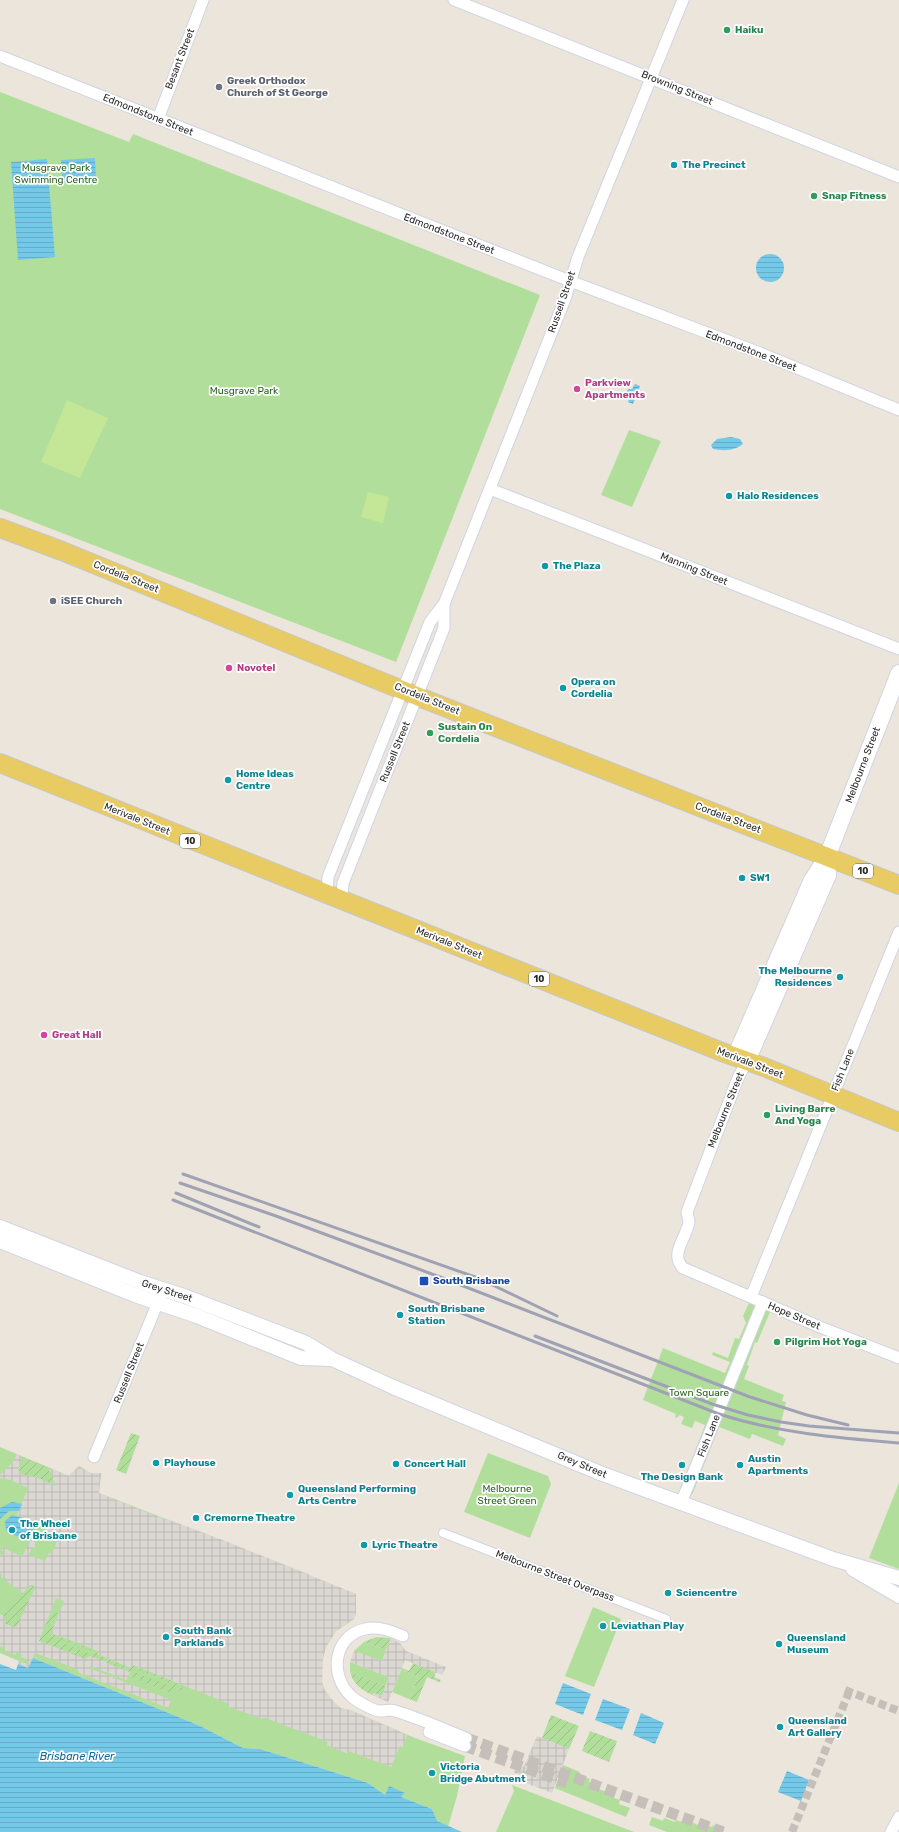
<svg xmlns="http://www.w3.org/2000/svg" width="899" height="1832" viewBox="0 0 899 1832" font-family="Rubik,sans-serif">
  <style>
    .grass { fill: #b1df9b }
    .garden { fill: url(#garden-furrows); fill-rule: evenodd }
    .pitch { fill: #c3e697 }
    .plaza { fill: url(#plaza-grid) }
    .water { fill: url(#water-rules) }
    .pier { fill: #ebe5dc }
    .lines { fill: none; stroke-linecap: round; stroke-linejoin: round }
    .pedestrian-tunnel { stroke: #c4bfb8; stroke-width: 8; stroke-dasharray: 8 4; stroke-linecap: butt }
    .minor-tunnel { stroke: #c4bfb8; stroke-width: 11; stroke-dasharray: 11 5.5; stroke-linecap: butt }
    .pedestrian-casing { stroke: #d1d4e2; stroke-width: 10 }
    .minor-casing { stroke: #d1d4e2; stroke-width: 13 }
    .tertiary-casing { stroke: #d1d4e2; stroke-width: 16 }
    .secondary-casing { stroke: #d1d4e2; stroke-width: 18 }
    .primary-casing { stroke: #c7c7c7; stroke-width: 20 }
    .pedestrian { stroke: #fff; stroke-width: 8 }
    .minor { stroke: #fff; stroke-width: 11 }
    .tertiary { stroke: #fff; stroke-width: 14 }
    .secondary { stroke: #fff; stroke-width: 16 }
    .primary { stroke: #e9cb63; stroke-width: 18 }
    .rail { stroke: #9fa2b3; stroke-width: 3 }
    .leisure-dot { fill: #2e9e5b; stroke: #fff; stroke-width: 1.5 }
    .worship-dot { fill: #6b7280; stroke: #fff; stroke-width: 1.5 }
    .culture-dot { fill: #0f9aa8; stroke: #fff; stroke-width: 1.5 }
    .hotel-dot { fill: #d1479c; stroke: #fff; stroke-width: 1.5 }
    .transit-dot { fill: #1a4fb4; stroke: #fff; stroke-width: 1.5 }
    .labels { text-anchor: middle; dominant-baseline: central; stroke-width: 3.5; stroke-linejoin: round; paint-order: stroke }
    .shield { fill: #fff; stroke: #696969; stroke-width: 1 }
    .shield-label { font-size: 9px; font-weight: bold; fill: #292929 }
    .leisure-label { font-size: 10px; font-weight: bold; fill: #27864d; stroke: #fff; text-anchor: start }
    .street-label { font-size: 10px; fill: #292929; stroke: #fff }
    .worship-label { font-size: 10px; font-weight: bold; fill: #5b616d; stroke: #fff; text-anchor: start }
    .culture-label { font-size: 10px; font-weight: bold; fill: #0d838f; stroke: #fff; text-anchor: start }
    .park-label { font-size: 10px; fill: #2b621d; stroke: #fff }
    .hotel-label { font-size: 10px; font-weight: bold; fill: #b23c85; stroke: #fff; text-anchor: start }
    .transit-label { font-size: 10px; font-weight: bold; fill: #164399; stroke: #fff; text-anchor: start }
    .water-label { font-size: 11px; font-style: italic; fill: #146693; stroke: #fff }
  </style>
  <defs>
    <pattern id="garden-furrows" width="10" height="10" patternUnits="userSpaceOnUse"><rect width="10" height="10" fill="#b1df9b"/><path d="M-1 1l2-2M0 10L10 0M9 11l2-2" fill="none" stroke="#98bf86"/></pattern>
    <pattern id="plaza-grid" width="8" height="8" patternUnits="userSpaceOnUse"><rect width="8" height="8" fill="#dbd8d3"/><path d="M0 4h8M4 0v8" fill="none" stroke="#bcb9b5"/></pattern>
    <pattern id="water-rules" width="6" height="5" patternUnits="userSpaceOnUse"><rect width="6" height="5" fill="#74c8e8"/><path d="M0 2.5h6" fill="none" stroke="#64acc7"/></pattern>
  </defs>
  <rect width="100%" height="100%" fill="#ebe5dc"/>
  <g class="grass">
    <path d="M0,92l129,50 4,-8 407,161 -144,367 -396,-153z"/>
    <path d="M629,430l32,11 -29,66 -31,-12z"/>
    <path d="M749,1303l21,9 -13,31 -2,-1 -8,23 2,1 -5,13 40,16 -2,6 4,1 -8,33 8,4 -3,7 -31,-12 -2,5 -31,-12 -27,68 -12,-5 25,-65 -10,-4 -3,7 -11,-4 3,-7 -5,-2 -2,3 -2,-1 1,-3 -33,-14 20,-52 62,25 5,-11 -18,-7 1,-3 15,6 7,-20 4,1 7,-16 -3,-7z"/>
    <path d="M0,1447l69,29 10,-10 11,7h11l-2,20 209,81v2l48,18v19l-2,6 -18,12 -10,16 -3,11 -2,21 3,10 9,13 9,7 8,1 65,28 50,18 -8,40 -9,31 -13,-7 -3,-11 -31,-12 4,-4 -16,-6 -4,8 -17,-12 -108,-34 -17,-1 -45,-23 -165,-67 -5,10 -10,-4 1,-3 -19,-8z"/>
    <path d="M488,1453l60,23 3,8 -21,54 -66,-26z"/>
    <path d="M899,1483v86l-30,-11z"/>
    <path d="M593,1607l28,12 -27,68 -29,-11z"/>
    <path d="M364,1642l22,8 -4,12 -28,-11z"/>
    <path d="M350,1662l39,15 -4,9 -35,-14z"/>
    <path d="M401,1670l17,7 -9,22 -17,-7z"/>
    <path d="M563,1765l17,7 -1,3 11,4 -1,3 11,4 -1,3 11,4 -1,3 11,4 -1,4 11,4 -4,9 -71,-29z"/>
    <path d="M512,1785l122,47h-138l18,-41z"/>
    <path d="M652,1817l11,4 1,-3 11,4 1,-2 11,4 2,-3 11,5 1,-3 11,4 1,-2 11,4 -1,3h-56l-18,-7z"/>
  </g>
  <g class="garden">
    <path d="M131,1433l9,3 -14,38 -10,-4z"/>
    <path d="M22,1457l28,11 -1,2 2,1 4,15 -17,-8 -17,-4 -3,-5z"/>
    <path d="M32,1585l2,1 1,4 -15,33 -5,4 -12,-4 1,-7 -4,-2v-4l7,3 22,-27z"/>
    <path d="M51,1611l8,3 -8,19 47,19 -1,2 34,14 1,-3 51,20 -2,6 -5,-2 -3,5 -45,-18 1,-4 -23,-9 -1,-4 -1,3 -19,-3 -46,-18zM63,1640l32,12 -1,3 -33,-12zM133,1668l36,14 -1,3 -36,-14z"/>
    <path d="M376,1637l15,1 -5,12 -22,-8z"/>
    <path d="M413,1663l23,9 -2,5 7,3 -2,2 -12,-5 -10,25 -8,-3 9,-22 -17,-7 1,-2 7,3z"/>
    <path d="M350,1672l36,14 -4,10 -9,-3 -1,2c-10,-5 -19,-11 -22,-23z"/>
    <path d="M551,1715l28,11 -10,23 -27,-11z"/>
    <path d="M590,1731l27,10 -8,21 -27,-11z"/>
  </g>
  <g class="pitch">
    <path d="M67,400l41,18 -28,60 -39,-16z"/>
    <path d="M368,492l21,5 -6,26 -22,-6z"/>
  </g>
  <g class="plaza">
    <path d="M17,1454l5,3 -4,12 3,5 17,4 17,8 -4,-14 -2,-1 1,-3 19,8 10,-10 11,7h11l-2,20 67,27 1,-1 61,23 128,52v19l-2,6 -18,12 -10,16 -3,11 -1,25 4,10 14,15 10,2 57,25 -4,12 -3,-1 -9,21 -42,-16 -1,3 -21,-9 1,-3 -65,-25 -1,2 -35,-13v-3l-94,-38 -2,3 -34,-14 1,-3 -47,-18 13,-32 -8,-3 -17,43 46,18 5,-3 13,5 2,-2 2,1 -1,3 24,9 -4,8 -36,-14 -1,2 82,32 -3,8 -89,-35 -2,-4 -42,-16 -7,15 -10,-4 1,-3 8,3 1,-4 -7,-3 1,-2 -6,-3 -1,3 -11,-4 1,-3 -5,-2v-32l5,3 -2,6 11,4 3,-1 18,-38 -2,-3h-3l-7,8 -22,-16 1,-2 -2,-2v-19l5,2 -5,-10 22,11 8,-17 7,3 -2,5 -3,-1 -3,8 16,6 4,-8 3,1 6,-15 -18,-6v-2l3,1 4,-11 -8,-3 -2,5 -20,-8 11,-27 -17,-8 -11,-2v-3l13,-13z"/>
    <path d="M391,1638l9,5 6,8 40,16 -4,8 -37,-15 -17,42 -16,-7 1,-2 9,3 7,-19 -39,-15 4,-11 28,10z"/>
    <path d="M537,1736l32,13 -17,44 -34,-13 2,-5 -7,-3 11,-6z"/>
  </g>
  <g class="water">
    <path d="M95,158l1,23 -34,2 -1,-23z"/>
    <path d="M47,159l8,98 -37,3 -7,-98z"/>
    <circle cx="770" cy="268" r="14"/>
    <path d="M635,384l5,2 -7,18 -5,-2 1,-4 -3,-4 2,-5h4z"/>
    <path d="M731,437l9,2 3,5c-9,7 -20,7 -30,5l-2,-4 6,-6z"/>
    <path d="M12,1502l10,2 -3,7h-10l-9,8v-11z"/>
    <path d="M12,1515l24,7 -7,20 -23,-11 -1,-10z"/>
    <path d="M0,1653l19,8 -1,3 10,4 5,-10 165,67 45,23 17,1 108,34 17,12 4,-9 16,7 -4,4 31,12 5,12 25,11h-462z"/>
    <path d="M563,1683l28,11 -8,21 -28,-11z"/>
    <path d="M603,1699l27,10 -8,21 -27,-10z"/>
    <path d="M641,1713l23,10 -9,21 -22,-9z"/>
    <path d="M787,1771l22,9 -8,21 -23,-9z"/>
  </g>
  <path class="pier" d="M0,1653l19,8 -3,9 -16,-6z"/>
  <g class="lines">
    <g class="pedestrian-tunnel">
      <path d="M845,1690l54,21"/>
      <path d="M792,1832l57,-140"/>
    </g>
    <g class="minor-tunnel">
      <path d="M466,1738l257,94"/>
      <path d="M465,1746l102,37"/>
    </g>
    <g class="pedestrian-casing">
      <path id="pedestrian" d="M443,1533l223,86"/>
    </g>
    <g class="minor-casing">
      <g id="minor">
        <path d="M454,0l445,177"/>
        <path d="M0,56l570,225 190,72 139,57"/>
        <path d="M158,119l45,-119"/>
        <path d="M490,489l409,160"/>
        <path d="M327,894l1,-17 102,-255 14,-18 121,-305 13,-42 105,-257"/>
        <path d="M342,900l1,-17 101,-255v-24"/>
        <path d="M747,1061l-9,17 -51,134c0,3 2,7 2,10 -2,15 -20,32 -6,46l137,59 79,31"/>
        <path d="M751,1297l148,-365"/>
        <path d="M94,1457l67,-162"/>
        <path d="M681,1503l82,-201"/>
        <path d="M403,1636c-12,-5 -24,-10 -38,-7 -32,7 -36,47 -14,67 5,5 23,15 29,15 6,0 10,-2 15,0 24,7 48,18 71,27"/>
        <path d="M433,1725l-4,7 36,14"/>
        <path d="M891,1832l8,-15"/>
      </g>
    </g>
    <g class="tertiary-casing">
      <g id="tertiary">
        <path d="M0,1227l140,55 44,14 122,47 26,16 61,28 207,86 233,86 66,19"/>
        <path d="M0,1241l135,54 62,21 104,42 29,1"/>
        <path d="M853,1569l46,27"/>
      </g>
    </g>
    <g class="secondary-casing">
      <g id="secondary">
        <path d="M735,1057l77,-177 15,-23 72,-184"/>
        <path d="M747,1061l81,-186 -1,-18"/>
      </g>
    </g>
    <g class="primary-casing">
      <g id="primary">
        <path d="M0,528l62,23 367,150 470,184"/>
        <path d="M0,763l722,289 42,15 135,55"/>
      </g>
    </g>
    <use href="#pedestrian" class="pedestrian"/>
    <use href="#minor" class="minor"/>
    <use href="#tertiary" class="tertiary"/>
    <use href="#secondary" class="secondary"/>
    <use href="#primary" class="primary"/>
    <g class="rail">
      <path d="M183,1174l295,104 79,38"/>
      <path d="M180,1183l96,33 164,61 310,120 57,18 41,10"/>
      <path d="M176,1193l83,34"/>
      <path d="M173,1200l546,214c59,19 119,24 180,29"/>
      <path d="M535,1336l177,68 36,11 33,7 28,4 90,7"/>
    </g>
  </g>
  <g class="leisure-dot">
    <circle cx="727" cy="30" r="4"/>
    <circle cx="814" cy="196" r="4"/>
    <circle cx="430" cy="733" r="4"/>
    <circle cx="767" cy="1115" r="4"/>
    <circle cx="777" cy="1342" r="4"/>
  </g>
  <g class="worship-dot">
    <circle cx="219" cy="87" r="4"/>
    <circle cx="53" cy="601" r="4"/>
  </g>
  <g class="culture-dot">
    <circle cx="674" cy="165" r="4"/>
    <circle cx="729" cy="496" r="4"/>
    <circle cx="545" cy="566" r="4"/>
    <circle cx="563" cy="688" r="4"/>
    <circle cx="228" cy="780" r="4"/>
    <circle cx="742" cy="878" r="4"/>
    <circle cx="840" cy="977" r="4"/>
    <circle cx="400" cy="1315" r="4"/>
    <circle cx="156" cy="1463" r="4"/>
    <circle cx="396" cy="1464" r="4"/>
    <circle cx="682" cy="1465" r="4"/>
    <circle cx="740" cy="1465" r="4"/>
    <circle cx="290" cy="1495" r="4"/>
    <circle cx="196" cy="1518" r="4"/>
    <circle cx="12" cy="1530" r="4"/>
    <circle cx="364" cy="1545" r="4"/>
    <circle cx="668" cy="1593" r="4"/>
    <circle cx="603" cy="1626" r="4"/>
    <circle cx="166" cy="1637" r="4"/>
    <circle cx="779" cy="1644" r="4"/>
    <circle cx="780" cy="1727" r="4"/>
    <circle cx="432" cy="1773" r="4"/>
  </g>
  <g class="hotel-dot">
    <circle cx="577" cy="389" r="4"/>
    <circle cx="229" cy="668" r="4"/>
    <circle cx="44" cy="1035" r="4"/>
  </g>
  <rect class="transit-dot" x="419" y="1276" width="10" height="10" rx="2"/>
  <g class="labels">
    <g class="shield">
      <rect x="180" y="834" width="20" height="14" rx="3"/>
      <rect x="853" y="864" width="20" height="14" rx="3"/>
      <rect x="529" y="972" width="20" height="14" rx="3"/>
    </g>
    <g class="shield-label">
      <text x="190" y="841">10</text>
      <text x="863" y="871">10</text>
      <text x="539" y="979">10</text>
    </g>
    <g class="leisure-label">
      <text x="735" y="30">Haiku</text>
      <text x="822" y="196">Snap Fitness</text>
      <text x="438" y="727">Sustain On<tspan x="438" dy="12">Cordelia</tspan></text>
      <text x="775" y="1109">Living Barre<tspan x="775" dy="12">And Yoga</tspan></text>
      <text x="785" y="1342">Pilgrim Hot Yoga</text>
    </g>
    <g class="street-label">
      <text transform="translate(180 59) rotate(-69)">Besant Street</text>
      <text transform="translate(677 88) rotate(22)">Browning Street</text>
      <text transform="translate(148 115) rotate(22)">Edmondstone Street</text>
      <text transform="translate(449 234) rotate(21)">Edmondstone Street</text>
      <text transform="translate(562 302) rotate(-71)">Russell Street</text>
      <text transform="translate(751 351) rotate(21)">Edmondstone Street</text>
      <text transform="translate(694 569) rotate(22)">Manning Street</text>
      <text transform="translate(126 577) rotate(22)">Cordelia Street</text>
      <text transform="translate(427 699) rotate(22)">Cordelia Street</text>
      <text transform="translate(395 752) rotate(-68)">Russell Street</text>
      <text transform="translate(863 765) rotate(-69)">Melbourne Street</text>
      <text transform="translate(728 818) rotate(21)">Cordelia Street</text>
      <text transform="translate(137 819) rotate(22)">Merivale Street</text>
      <text transform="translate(449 943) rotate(22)">Merivale Street</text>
      <text transform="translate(750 1063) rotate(21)">Merivale Street</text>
      <text transform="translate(843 1070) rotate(-68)">Fish Lane</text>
      <text transform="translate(726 1110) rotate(-68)">Melbourne Street</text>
      <text transform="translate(167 1291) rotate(18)">Grey Street</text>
      <text transform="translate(794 1316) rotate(23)">Hope Street</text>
      <text transform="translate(129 1373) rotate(-68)">Russell Street</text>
      <text transform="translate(709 1436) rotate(-68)">Fish Lane</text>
      <text transform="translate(582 1465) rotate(23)">Grey Street</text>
      <text transform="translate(555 1576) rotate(21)">Melbourne Street Overpass</text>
    </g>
    <g class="worship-label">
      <text x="227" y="81">Greek Orthodox<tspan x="227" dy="12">Church of St George</tspan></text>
      <text x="61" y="601">iSEE Church</text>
    </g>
    <g class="culture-label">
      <text x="682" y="165">The Precinct</text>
      <text x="737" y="496">Halo Residences</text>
      <text x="553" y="566">The Plaza</text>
      <text x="571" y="682">Opera on<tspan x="571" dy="12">Cordelia</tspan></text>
      <text x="236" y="774">Home Ideas<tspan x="236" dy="12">Centre</tspan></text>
      <text x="750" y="878">SW1</text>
      <text x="832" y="971" text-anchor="end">The Melbourne<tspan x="832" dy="12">Residences</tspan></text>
      <text x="408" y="1309">South Brisbane<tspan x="408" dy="12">Station</tspan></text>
      <text x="748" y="1459">Austin<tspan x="748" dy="12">Apartments</tspan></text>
      <text x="164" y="1463">Playhouse</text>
      <text x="404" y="1464">Concert Hall</text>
      <text x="682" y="1477" text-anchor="middle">The Design Bank</text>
      <text x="298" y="1489">Queensland Performing<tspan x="298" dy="12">Arts Centre</tspan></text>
      <text x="204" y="1518">Cremorne Theatre</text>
      <text x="20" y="1524">The Wheel<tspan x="20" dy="12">of Brisbane</tspan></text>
      <text x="372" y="1545">Lyric Theatre</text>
      <text x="676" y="1593">Sciencentre</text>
      <text x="611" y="1626">Leviathan Play</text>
      <text x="174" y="1631">South Bank<tspan x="174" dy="12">Parklands</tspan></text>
      <text x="787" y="1638">Queensland<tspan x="787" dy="12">Museum</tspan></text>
      <text x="788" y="1721">Queensland<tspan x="788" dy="12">Art Gallery</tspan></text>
      <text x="440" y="1767">Victoria<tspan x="440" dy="12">Bridge Abutment</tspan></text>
    </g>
    <g class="park-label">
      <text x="56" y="168">Musgrave Park<tspan x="56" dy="12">Swimming Centre</tspan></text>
      <text x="244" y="391">Musgrave Park</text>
      <text x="699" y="1393">Town Square</text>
      <text x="507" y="1489">Melbourne<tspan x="507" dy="12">Street Green</tspan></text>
    </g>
    <g class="hotel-label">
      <text x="585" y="383">Parkview<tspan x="585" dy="12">Apartments</tspan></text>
      <text x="237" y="668">Novotel</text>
      <text x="52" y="1035">Great Hall</text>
    </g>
    <g class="transit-label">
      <text x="433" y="1281">South Brisbane</text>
    </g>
    <g class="water-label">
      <text x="77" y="1756">Brisbane River</text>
    </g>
  </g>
</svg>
